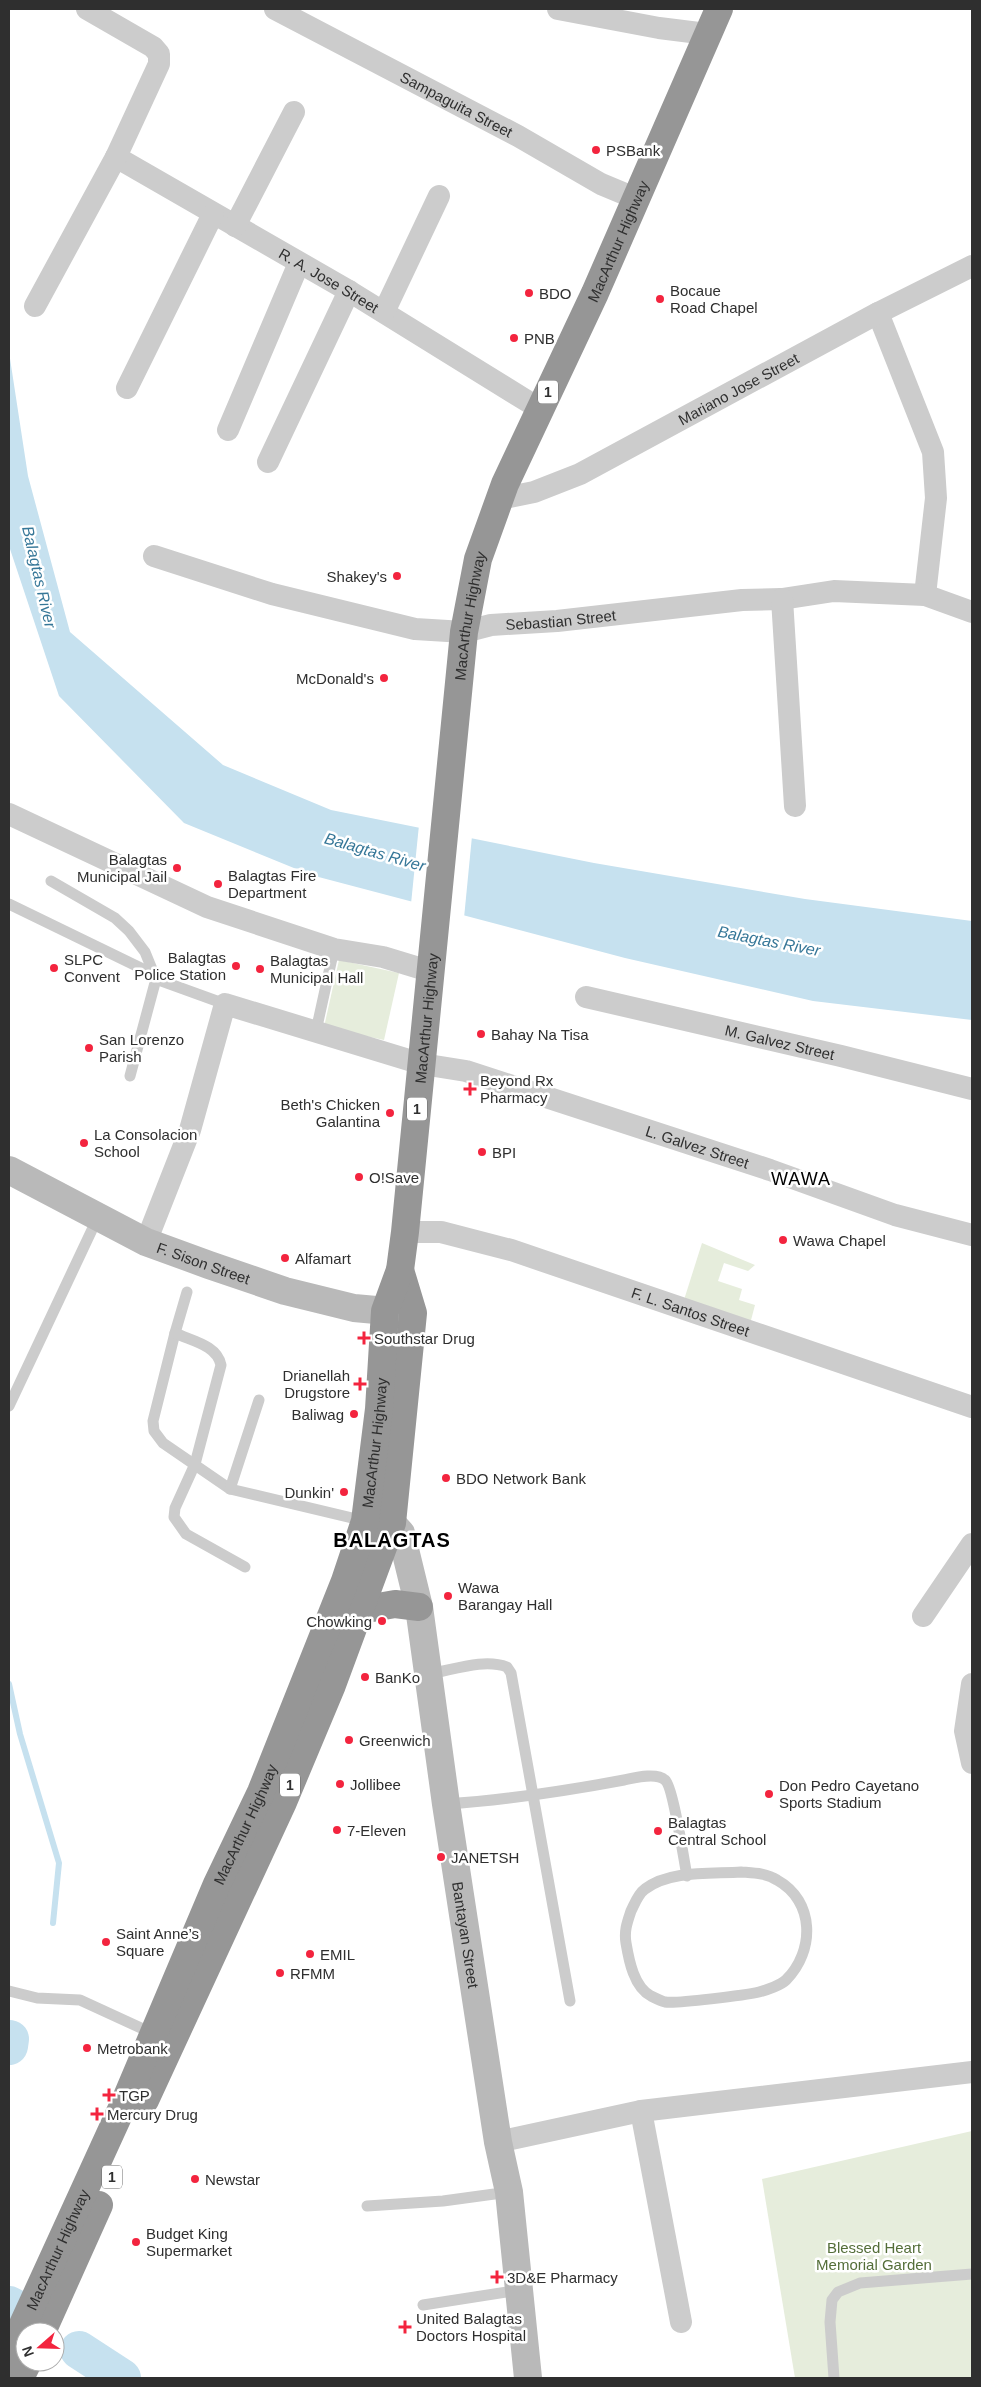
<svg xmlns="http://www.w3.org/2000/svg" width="981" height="2387" viewBox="0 0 981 2387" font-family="Arial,sans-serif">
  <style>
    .green { fill: #e6eddc }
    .water { fill: #c6e1ef }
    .pier { fill: #fff }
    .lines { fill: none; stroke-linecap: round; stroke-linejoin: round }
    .stream { stroke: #c6e1ef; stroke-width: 6 }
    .river { stroke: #c6e1ef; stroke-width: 38 }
    .lane { stroke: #ccc; stroke-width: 11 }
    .street { stroke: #ccc; stroke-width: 22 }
    .secondary { stroke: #b9b9b9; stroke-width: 28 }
    .highway { stroke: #969696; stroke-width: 28 }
    .poi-dot { fill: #f3243e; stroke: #fff; stroke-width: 2 }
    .labels { text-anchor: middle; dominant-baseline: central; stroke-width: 5; stroke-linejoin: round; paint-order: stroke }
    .shield { fill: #fff; stroke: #6d6d6d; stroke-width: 1 }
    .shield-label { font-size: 14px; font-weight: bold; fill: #2f2f2f }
    .street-label { font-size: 15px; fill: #2f2f2f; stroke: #fff }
    .poi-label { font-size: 15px; fill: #2f2f2f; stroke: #fff; text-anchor: start }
    .park-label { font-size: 15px; fill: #546e39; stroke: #fff }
    .water-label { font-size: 16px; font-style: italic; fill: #367798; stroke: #fff }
    .quarter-label { font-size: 18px; letter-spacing: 1px; fill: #000; stroke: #fff }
    .district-label { font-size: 20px; font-weight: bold; letter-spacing: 1px; fill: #000; stroke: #fff }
  </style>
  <rect width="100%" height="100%" fill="#fff"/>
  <g class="green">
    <path d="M339,960l60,13 -15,67 -60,-13z"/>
    <path d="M702,1243l53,22 -7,6 -24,-8 -6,18 24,8 -3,11 16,5 -5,19 -67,-21z"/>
    <path d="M972,2131v247h-177l-33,-199z"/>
  </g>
  <path class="water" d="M9,352l19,124 42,156 153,133 108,45 263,53 211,36 167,22v99l-159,-19 -188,-43 -314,-83 -127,-52 -125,-127 -50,-150z"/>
  <path class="pier" d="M419,825l53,11 -8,82 -53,-14z"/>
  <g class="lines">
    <path class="stream" d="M9,1684l11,50 39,129 -6,60"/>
    <g class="river">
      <path d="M9,2046l1,-7"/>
      <path d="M9,2305l6,3"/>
      <path d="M79,2350l43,28"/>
    </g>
    <g class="lane">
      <path d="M51,881l64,37 14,13 16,21 11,27 -26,97"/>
      <path d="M9,904l140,68 7,7 69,25"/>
      <path d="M316,1031l18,-82"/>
      <path d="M187,1292l-12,41 -22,88 1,10 9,12 67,46 135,32"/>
      <path d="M175,1333c17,8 42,12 46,32l-26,99 -20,44 -1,9 12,17 59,33"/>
      <path d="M9,1406l89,-189"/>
      <path d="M230,1489l29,-89"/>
      <path d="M429,1674c24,-4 55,-16 78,-7l4,6 59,328"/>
      <path d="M446,1804c60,-4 119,-13 178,-24 10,-2 32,-8 41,0 8,6 19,81 22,96"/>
      <path d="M741,1872c12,1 25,1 36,8 38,21 38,71 9,100 -5,5 -19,10 -27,12 -13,3 -83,12 -94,10 -4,-1 -10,-4 -14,-6 -17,-9 -22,-35 -25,-53 -2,-12 1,-20 5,-32 4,-8 7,-17 14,-22 25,-19 66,-15 96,-17z"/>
      <path d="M9,1991l28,7 43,2 74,34"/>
      <path d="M367,2206l76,-5 66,-9"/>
      <path d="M423,2305l97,-15"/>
      <path d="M834,2378l-4,-56 2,-22 6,-8 22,-9 112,-9"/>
    </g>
    <g class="street">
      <path id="s1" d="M275,9l243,127 83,48 36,15"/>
      <path d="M558,9l101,19 48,6"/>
      <path id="s2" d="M116,157l233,134 191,118"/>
      <path d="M235,226l59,-114"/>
      <path d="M35,306l81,-149 43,-93v-10l-6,-7 -66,-38"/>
      <path d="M384,312l55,-116"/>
      <path d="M878,313l55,139 3,46 -11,97"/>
      <path d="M127,388l86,-174"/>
      <path d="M228,430l71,-167"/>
      <path d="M268,462l81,-171"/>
      <path id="s3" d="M499,499l35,-7 46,-18 298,-161 94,-47"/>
      <path id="s4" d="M154,556l118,38 143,35 49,3 27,-7 66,-4 185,-21 40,-1 52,-8 91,4 47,17"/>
      <path d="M782,599l13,207"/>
      <path d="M9,814l198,93 127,42 49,8 46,14"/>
      <path id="s5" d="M586,997l255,59 131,33"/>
      <path id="s6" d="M405,1232h36l70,18 461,157"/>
      <path id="s7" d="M146,1242l44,-112 35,-126 197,60 44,7 304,99 125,45 77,20"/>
      <path d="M923,1616l49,-72"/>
      <path d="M972,1684l-7,47 7,32"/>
      <path d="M641,2111l40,211"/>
      <path d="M498,2142l143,-31 331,-39"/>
    </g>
    <g class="secondary">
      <path id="s8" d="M9,1170l137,72 63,23 76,26 69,17 55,5"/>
      <path id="s9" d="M373,1521l19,2 9,10 18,74 27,197 52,338 11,50 19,186"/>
    </g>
    <g class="highway">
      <path d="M361,1610l34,-6 24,3"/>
      <path d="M145,2100l138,-298 49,-117 60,-162 21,-210 -13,-43"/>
      <path d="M42,2332l57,-127"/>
      <path id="s10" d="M9,2355l117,-256 91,-215 44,-92 84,-211 20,-60 14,-112 6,-98 15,-41 5,-38 59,-600 14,-73 27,-75 90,-191 124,-284"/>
      <path d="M20,2378l8,-16"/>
    </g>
  </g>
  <g class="poi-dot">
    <circle cx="596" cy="150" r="5"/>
    <circle cx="529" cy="293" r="5"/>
    <circle cx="660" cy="299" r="5"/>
    <circle cx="514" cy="338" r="5"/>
    <circle cx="397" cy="576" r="5"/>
    <circle cx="384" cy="678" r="5"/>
    <circle cx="177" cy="868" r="5"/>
    <circle cx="218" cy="884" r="5"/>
    <circle cx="236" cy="966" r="5"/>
    <circle cx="54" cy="968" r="5"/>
    <circle cx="260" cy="969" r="5"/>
    <circle cx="481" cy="1034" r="5"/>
    <circle cx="89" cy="1048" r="5"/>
    <path d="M467.5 1081.5h5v5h5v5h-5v5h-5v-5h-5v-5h5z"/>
    <circle cx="390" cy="1113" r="5"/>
    <circle cx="84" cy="1143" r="5"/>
    <circle cx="482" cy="1152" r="5"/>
    <circle cx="359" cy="1177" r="5"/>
    <circle cx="783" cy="1240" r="5"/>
    <circle cx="285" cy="1258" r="5"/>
    <path d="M361.5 1330.5h5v5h5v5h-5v5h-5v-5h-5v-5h5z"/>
    <path d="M357.5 1376.5h5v5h5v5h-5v5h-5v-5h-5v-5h5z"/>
    <circle cx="354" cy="1414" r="5"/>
    <circle cx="446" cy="1478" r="5"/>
    <circle cx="344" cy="1492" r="5"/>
    <circle cx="448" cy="1596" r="5"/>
    <circle cx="382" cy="1621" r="5"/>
    <circle cx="365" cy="1677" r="5"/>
    <circle cx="349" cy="1740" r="5"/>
    <circle cx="340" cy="1784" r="5"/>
    <circle cx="769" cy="1794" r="5"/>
    <circle cx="337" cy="1830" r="5"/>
    <circle cx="658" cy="1831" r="5"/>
    <circle cx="441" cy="1857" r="5"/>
    <circle cx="106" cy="1942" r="5"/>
    <circle cx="310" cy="1954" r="5"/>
    <circle cx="280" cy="1973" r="5"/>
    <circle cx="87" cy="2048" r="5"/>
    <path d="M106.5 2087.5h5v5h5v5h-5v5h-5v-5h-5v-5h5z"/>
    <path d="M94.5 2106.5h5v5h5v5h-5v5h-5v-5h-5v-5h5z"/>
    <circle cx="195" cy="2179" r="5"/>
    <circle cx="136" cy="2242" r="5"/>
    <path d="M494.5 2269.5h5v5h5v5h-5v5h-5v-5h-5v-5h5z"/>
    <path d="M402.5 2319.5h5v5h5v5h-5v5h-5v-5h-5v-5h5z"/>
  </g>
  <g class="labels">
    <g class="shield">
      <rect x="538" y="380.5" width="20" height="23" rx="4"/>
      <rect x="407" y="1097.5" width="20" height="23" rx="4"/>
      <rect x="280" y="1773.5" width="20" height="23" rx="4"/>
      <rect x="102" y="2165.5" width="20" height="23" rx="4"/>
    </g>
    <g class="shield-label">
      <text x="548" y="392">1</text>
      <text x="417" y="1109">1</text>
      <text x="290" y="1785">1</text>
      <text x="112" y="2177">1</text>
    </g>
    <g class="street-label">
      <text stroke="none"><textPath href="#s1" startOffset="205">Sampaguita Street</textPath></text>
      <text stroke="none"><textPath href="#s10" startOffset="2225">MacArthur Highway</textPath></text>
      <text stroke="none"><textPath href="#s2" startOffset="246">R. A. Jose Street</textPath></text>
      <text stroke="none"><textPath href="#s3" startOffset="265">Mariano Jose Street</textPath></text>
      <text stroke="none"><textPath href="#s10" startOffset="1820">MacArthur Highway</textPath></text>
      <text stroke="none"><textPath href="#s4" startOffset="418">Sebastian Street</textPath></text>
      <text stroke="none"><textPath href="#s10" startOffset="1415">MacArthur Highway</textPath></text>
      <text stroke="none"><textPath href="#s5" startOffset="199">M. Galvez Street</textPath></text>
      <text stroke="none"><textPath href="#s7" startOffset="745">L. Galvez Street</textPath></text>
      <text stroke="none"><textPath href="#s8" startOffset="216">F. Sison Street</textPath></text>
      <text stroke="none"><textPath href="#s6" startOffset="298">F. L. Santos Street</textPath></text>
      <text stroke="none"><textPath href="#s10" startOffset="986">MacArthur Highway</textPath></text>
      <text stroke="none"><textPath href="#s10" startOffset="581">MacArthur Highway</textPath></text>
      <text stroke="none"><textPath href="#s9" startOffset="440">Bantayan Street</textPath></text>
      <text stroke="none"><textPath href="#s10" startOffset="116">MacArthur Highway</textPath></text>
    </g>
    <g class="poi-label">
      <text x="606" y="150">PSBank</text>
      <text x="670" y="290">Bocaue<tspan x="670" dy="17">Road Chapel</tspan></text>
      <text x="539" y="293">BDO</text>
      <text x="524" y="338">PNB</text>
      <text x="387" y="576" text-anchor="end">Shakey's</text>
      <text x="374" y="678" text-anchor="end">McDonald's</text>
      <text x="167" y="859" text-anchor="end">Balagtas<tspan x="167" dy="17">Municipal Jail</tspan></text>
      <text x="228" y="875">Balagtas Fire<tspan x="228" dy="17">Department</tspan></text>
      <text x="226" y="957" text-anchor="end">Balagtas<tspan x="226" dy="17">Police Station</tspan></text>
      <text x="64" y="959">SLPC<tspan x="64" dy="17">Convent</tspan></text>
      <text x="270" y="960">Balagtas<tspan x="270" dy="17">Municipal Hall</tspan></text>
      <text x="491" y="1034">Bahay Na Tisa</text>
      <text x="99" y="1039">San Lorenzo<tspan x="99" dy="17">Parish</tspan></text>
      <text x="480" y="1080">Beyond Rx<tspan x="480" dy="17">Pharmacy</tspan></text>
      <text x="380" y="1104" text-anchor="end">Beth's Chicken<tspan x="380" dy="17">Galantina</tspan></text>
      <text x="94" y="1134">La Consolacion<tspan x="94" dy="17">School</tspan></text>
      <text x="492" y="1152">BPI</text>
      <text x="369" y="1177">O!Save</text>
      <text x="793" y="1240">Wawa Chapel</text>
      <text x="295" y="1258">Alfamart</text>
      <text x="374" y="1338">Southstar Drug</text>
      <text x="350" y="1375" text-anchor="end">Drianellah<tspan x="350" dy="17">Drugstore</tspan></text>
      <text x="344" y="1414" text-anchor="end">Baliwag</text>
      <text x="456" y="1478">BDO Network Bank</text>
      <text x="334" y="1492" text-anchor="end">Dunkin'</text>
      <text x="458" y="1587">Wawa<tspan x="458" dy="17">Barangay Hall</tspan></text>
      <text x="372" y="1621" text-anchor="end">Chowking</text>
      <text x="375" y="1677">BanKo</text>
      <text x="359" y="1740">Greenwich</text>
      <text x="350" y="1784">Jollibee</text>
      <text x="779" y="1785">Don Pedro Cayetano<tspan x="779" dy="17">Sports Stadium</tspan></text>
      <text x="668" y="1822">Balagtas<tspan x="668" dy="17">Central School</tspan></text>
      <text x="347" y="1830">7-Eleven</text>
      <text x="451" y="1857">JANETSH</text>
      <text x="116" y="1933">Saint Anne’s<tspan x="116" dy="17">Square</tspan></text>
      <text x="320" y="1954">EMIL</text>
      <text x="290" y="1973">RFMM</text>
      <text x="97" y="2048">Metrobank</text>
      <text x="119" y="2095">TGP</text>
      <text x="107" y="2114">Mercury Drug</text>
      <text x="205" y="2179">Newstar</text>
      <text x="146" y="2233">Budget King<tspan x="146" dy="17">Supermarket</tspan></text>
      <text x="507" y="2277">3D&amp;E Pharmacy</text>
      <text x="416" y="2318">United Balagtas<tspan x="416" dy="17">Doctors Hospital</tspan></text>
    </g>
    <g class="park-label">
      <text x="874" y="2247">Blessed Heart<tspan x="874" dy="17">Memorial Garden</tspan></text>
    </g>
    <g class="water-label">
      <text transform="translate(39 577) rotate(77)">Balagtas River</text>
      <text transform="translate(375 852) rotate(16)">Balagtas River</text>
      <text transform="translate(769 941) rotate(11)">Balagtas River</text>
    </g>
    <g class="quarter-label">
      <text x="801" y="1179">WAWA</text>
    </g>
    <g class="district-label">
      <text x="392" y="1540">BALAGTAS</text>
    </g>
  </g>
  <rect width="981" height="2387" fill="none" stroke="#2f2f2f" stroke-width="20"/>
  <g transform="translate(40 2347) rotate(250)"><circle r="24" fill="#ffffff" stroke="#acacac"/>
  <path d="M0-4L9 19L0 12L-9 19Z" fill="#f3243e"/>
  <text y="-8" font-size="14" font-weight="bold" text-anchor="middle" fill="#2f2f2f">N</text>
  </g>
</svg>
